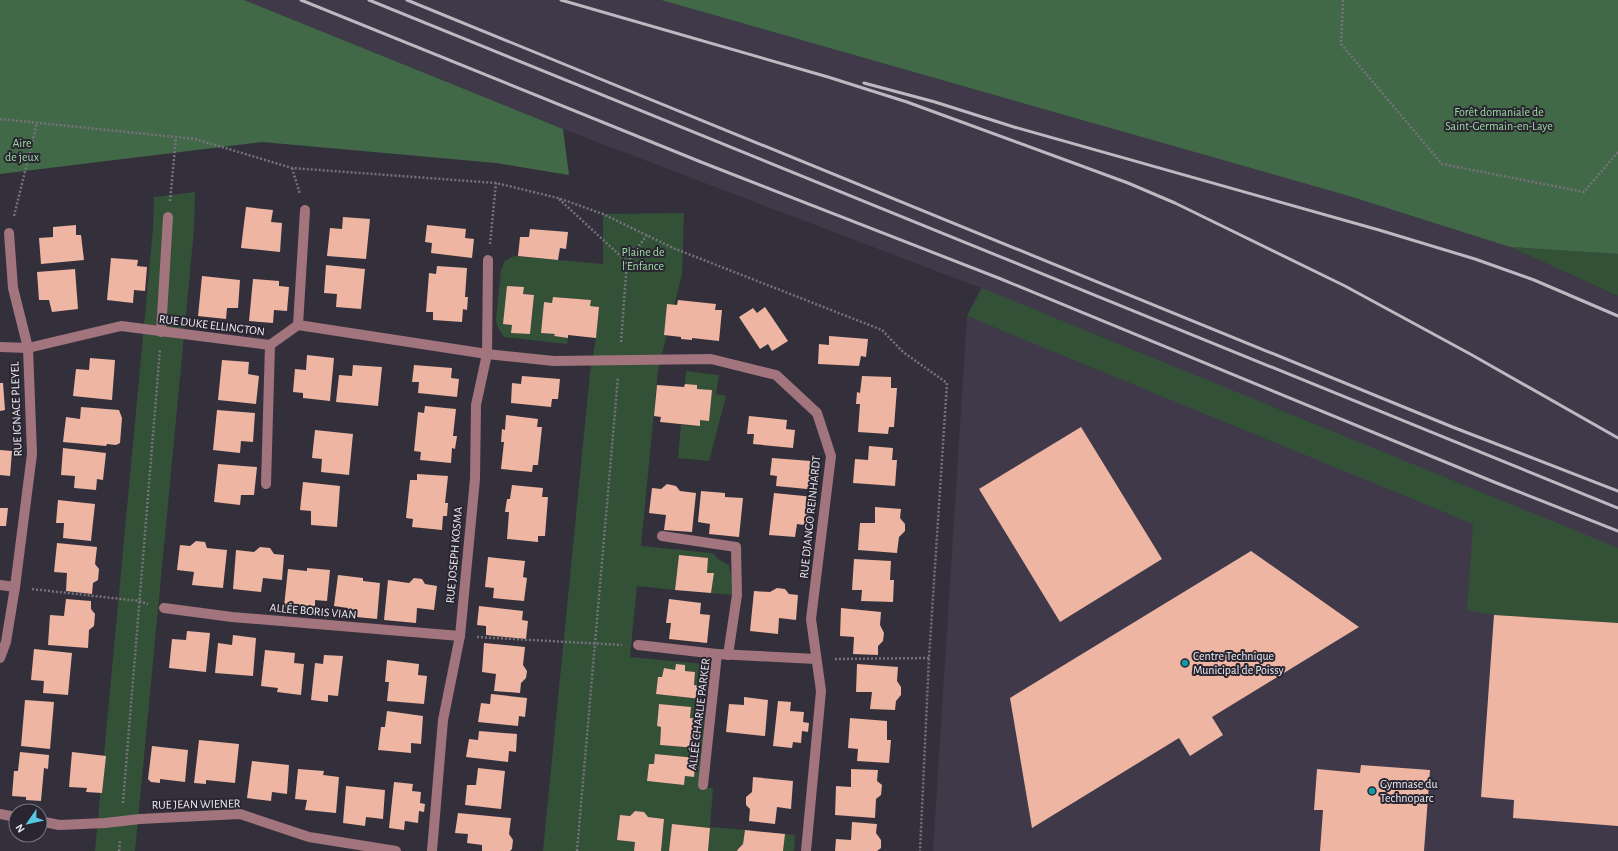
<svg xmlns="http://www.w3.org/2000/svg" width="1618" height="851" viewBox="0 0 1618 851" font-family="'Alegreya Sans',sans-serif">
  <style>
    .built { fill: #3f394a }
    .green { fill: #335137; fill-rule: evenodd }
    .forest { fill: #416947 }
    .building { fill: #edb5a2 }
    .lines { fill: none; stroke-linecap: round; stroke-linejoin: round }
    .path { stroke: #76727c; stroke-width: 2.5; stroke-dasharray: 2 2; stroke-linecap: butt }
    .minor { stroke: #a2747d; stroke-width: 10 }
    .rail { stroke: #bcb9c1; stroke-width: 3 }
    .culture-dot { fill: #0f9aa8; stroke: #2a2631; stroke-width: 1.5 }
    .labels { text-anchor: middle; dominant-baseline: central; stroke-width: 4; stroke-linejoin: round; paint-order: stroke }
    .park-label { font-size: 12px; fill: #9bdba3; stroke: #2a2631 }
    .street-label { font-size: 12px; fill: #eeecf3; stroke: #2a2631 }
    .poi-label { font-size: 12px; fill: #eeecf3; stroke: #2a2631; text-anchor: start }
  </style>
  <rect width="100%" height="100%" fill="#34303b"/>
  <path class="built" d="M244,0h417l688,196 161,51 108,49v555h-685l34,-535 14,-28 -418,-159z"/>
  <g class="green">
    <path d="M195,192l-1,38 -59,621h-40l58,-622 1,-32z"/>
    <path d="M684,213l-2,61 -24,96 -17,176 71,7 6,6 11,6 4,19v11l-22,-2 3,-19 -7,-1v-15l-28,-3 -4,35 -38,-4 -7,71 83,8 -7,24 -2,10 2,19 -5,69 12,1 -3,39 35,3 -2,14 -5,5 -1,2h-29l2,-23 -38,-4 -3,27h-8l3,-32 -16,-2 -12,-6 -6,5 -10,-1 -3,25 18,2 -1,9h-91l47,-478 6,-35 3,-31 -9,-1v-6l-37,-3 -1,6 -8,-1 -3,31 14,1v2l13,2 -1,6 -63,-7 -7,-11 -1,-6 5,-50 4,-9 9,-5 89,8v-50zM507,286l17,1 -1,7 11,1 -4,39 -18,-1v-8zM676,664l9,1v6l10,1 -1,13 9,1 -2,13 -45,-5 2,-17h4l2,-9 11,2zM659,704l32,3 -1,11 9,9 -2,21 -37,-3 1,-18 -4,-1zM655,754l41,4 -2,19 -9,-1 -1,9 -37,-4 2,-17h5z"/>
    <path d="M1510,247l108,7v42z"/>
    <path d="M982,288l636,260v75l-124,-8 -27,-5 6,-86 -506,-208z"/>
    <path d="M686,371l33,4 -3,19 10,2 -17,65 -31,-3 3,-33 19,1v-6l12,-30 -15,-1v-4l-12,-1z"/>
    <path d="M785,834l10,1 -1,16h-11z"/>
  </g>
  <g class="forest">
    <path d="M0,0h244l319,129 6,46 -73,-12 -234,-21 -262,32z"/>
    <path d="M661,0h957v254l-108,-7 -161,-51z"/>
  </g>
  <g class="building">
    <path d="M246,207l27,3 -2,12 11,1 -2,29 -39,-4z"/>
    <path d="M343,217l27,2 -4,40 -39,-3 3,-28 12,1z"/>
    <path d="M76,225v10h5l3,25 -43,4 -2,-26 14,-1v-10z"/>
    <path d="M427,225l39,4 -1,9 9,1 -2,19 -41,-5 1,-10 -7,-1z"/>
    <path d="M530,229l38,3 -2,17 -6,-1 -2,12 -40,-4 2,-19h9z"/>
    <path d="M111,258l27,2 -1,6 10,1 -2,24 -11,-1 -1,13 -26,-3z"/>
    <path d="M326,265l39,4 -4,40 -25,-2 1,-13 -13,-1z"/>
    <path d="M437,266l30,2 -2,29h3l-1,13 -4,-1 -1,13 -29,-2v-8h-7l3,-39 7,1z"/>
    <path d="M75,269l3,40 -26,3 -3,-12h-10l-2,-28z"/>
    <path d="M202,276l38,4 -2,28h-11l-1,11 -28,-3z"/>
    <path d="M253,279l26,2v5l10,1 -2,24 -13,-1 -1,13 -24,-2z"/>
    <path d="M507,286l17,1 -1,7 11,1 -4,39 -19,-1 1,-8 -9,-1z"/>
    <path d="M553,297l38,3 -1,6 9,1 -3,31 -28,-3v3l-14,-2 1,-2 -14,-1 3,-31 8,1z"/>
    <path d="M678,300l38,4 -1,6h7l-3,31 -27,-3v2l-11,-1v-2l-17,-2 3,-31 10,1z"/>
    <path d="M765,307l23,34 -16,10 -4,-7 -8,5 -21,-32 14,-9 4,5z"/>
    <path d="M829,336l39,3 -2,18 -5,-1 -2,10 -41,-2 1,-20 10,1z"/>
    <path d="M307,355l27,3 -4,43 -27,-3v-5l-10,-1 2,-23 11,1z"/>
    <path d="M90,358l25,2 -3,40 -39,-4 3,-27 13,1z"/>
    <path d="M222,360l27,2 -1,12 11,2 -3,28 -38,-4z"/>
    <path d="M353,365l29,2 -4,39 -42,-4 3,-27 13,1z"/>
    <path d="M414,365l38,3 -1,10 8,1 -2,18 -39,-4 1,-11h-7z"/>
    <path d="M522,376l38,3 -2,20h-6l-1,8 -40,-4 1,-20 9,1z"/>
    <path d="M862,376l29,1v11h6l-3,39h-5l-1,7 -30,-2 2,-28h-4l1,-12 3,1z"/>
    <path d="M0,383h3l2,27 -5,1z"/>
    <path d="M685,384l12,1v4l15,1 -3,31 -9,-1v6l-40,-4 1,-5 -7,-1 3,-31 27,2z"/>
    <path d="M425,406l31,3 -3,27h4l-2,13 -3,-1 -1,15 -31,-3 1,-8 -7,-1 4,-39 6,1z"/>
    <path d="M81,407l38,3 3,8 -2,25 -4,2 -9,-1 -1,2 -43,-4 3,-25 14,2z"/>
    <path d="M217,410l38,3 -2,29 -12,-1 -1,12 -27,-3z"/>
    <path d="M506,415l32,4 -1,8h5l-4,38h-5l-1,7 -31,-3 3,-27h-3l1,-13 3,1z"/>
    <path d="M749,416l38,4 -1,9 9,1 -2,18 -40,-4 1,-10h-7z"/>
    <path d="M1081,427l81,132 -102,63 -81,-133z"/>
    <path d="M315,430l38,4 -4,41 -28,-3 1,-13 -10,-1z"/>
    <path d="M869,446l24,2 -1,12h5l-2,26 -42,-3 2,-24 13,1z"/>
    <path d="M63,448l43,5 -3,27 -6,-1 -1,11 -22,-2 1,-12 -14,-1z"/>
    <path d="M0,450l12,1 -2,25 -10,-1z"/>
    <path d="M772,458l39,3 -1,9 9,1 -2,19 -41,-4 1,-10 -7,-1z"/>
    <path d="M218,464l39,3 -3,28h-13l-1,10 -26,-3z"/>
    <path d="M417,474l31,2 -3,27h3l-1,13h-4l-1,14 -30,-3 1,-8 -7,-1 4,-38h7z"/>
    <path d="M303,482l37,4 -3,41 -26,-2v-14l-11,-1z"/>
    <path d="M667,484l9,2 4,5 16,2 -4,39 -28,-2 2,-15 -17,-2 3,-25 9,1z"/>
    <path d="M512,485l31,3 -1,9h6l-3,39h-7v6l-31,-3 2,-27h-4l2,-13h3z"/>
    <path d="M701,491l24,2v4l18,1 -4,39 -30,-3 1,-10 -12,-2z"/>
    <path d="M774,493l40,4 -3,29 -14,-2 -2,13 -26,-2z"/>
    <path d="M58,500l37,4 -4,37 -28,-3 1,-15h-8z"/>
    <path d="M875,507l26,2 -1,9 5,6v7l-6,6 -2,16 -39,-3 2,-27h15z"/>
    <path d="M0,508h8l-2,18h-6z"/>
    <path d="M196,541l9,1 2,6 20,2 -4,38 -31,-3 2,-13 -17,-2 3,-25 10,1z"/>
    <path d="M57,543l40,4 -2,17 4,5 -1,11 -5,3 -1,11 -26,-3 1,-18 -13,-1z"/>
    <path d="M260,547l10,1 4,6 10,1 -2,25 -19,-2 -2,14 -28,-3 3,-39 18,2z"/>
    <path d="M1251,551l108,76 -147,90 11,18 -33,21 -11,-18 -147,90 -22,-130z"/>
    <path d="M679,555l29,3 -1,15h7l-3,20 -36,-3z"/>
    <path d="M488,557l37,4 -2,16 4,1 -3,23 -31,-3 1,-10 -9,-1z"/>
    <path d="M854,559l37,2 -1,19h4l-1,22 -32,-1 1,-11h-10z"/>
    <path d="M307,568l23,2 -3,31 -12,-1v10l-31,-3 4,-38 19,2z"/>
    <path d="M338,575l25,3v3l17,2 -3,36 -30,-3 1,-8 -14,-2z"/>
    <path d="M414,578l8,1 3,5 12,2 -3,24 -17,-2 -1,15 -32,-3 4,-40 21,3z"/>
    <path d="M777,588l8,1 4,5 9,1 -2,25 -17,-2 -1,16 -28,-3 4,-40 16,1z"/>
    <path d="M66,599l25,2v8l4,5 -1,12 -5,4 -1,18 -40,-3 2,-30 14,1z"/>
    <path d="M669,599l32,4 -1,11 10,1 -3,28 -38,-4 2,-16h-5z"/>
    <path d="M479,606l44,5 -1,9 6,1 -2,18 -40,-4v-9l-9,-1z"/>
    <path d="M841,608l40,4 -1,13 4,8 -1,8 -5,5v9l-25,-1 1,-17 -14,-1z"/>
    <path d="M1494,615l124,8v203l-105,-8 1,-18 -33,-3z"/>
    <path d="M187,631l23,2 -4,39 -37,-4 3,-29 14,1z"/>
    <path d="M233,635l23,3 -3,38 -38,-3 3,-30 14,2z"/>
    <path d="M484,643l41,4 -2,18 4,6 -1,7 -5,5 -1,10 -26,-2 2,-17 -14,-2z"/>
    <path d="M34,649l38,4 -4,42 -25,-2 1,-12 -13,-1z"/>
    <path d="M265,650l30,3 -1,10 10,1 -3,31 -24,-3 1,-4 -17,-2z"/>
    <path d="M324,655l19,1 -5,40 -10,-1v7l-17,-2 4,-37 8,1z"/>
    <path d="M387,660l32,4 -1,11 9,1 -3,28 -37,-3 2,-19h-4z"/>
    <path d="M676,664l9,1v6l10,1 -1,13 9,1 -2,13 -45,-5 2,-17h4l2,-9 11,2z"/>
    <path d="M857,664l41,3 -1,14 4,6v8l-5,6 -1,9 -25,-1 2,-17h-16z"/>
    <path d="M491,694l36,4 -2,19 -6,-1 -1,10 -40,-4 3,-19 9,1z"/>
    <path d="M744,697l24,3 -3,36 -39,-4 3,-28 15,1z"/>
    <path d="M25,700l29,2 -4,47 -29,-3z"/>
    <path d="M778,701l13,1 -1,9 14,1 -1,10 6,1 -1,9 -6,-1 -1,12 -8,-1 -1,6 -19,-2z"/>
    <path d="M659,704l32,3 -1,11 10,1 -3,29 -37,-3 1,-18 -4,-1z"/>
    <path d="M387,711l36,5 -2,28 -10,-1v10l-33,-3 3,-23h4z"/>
    <path d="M850,718l37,3v19h4l-2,23 -32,-2 1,-12 -10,-1z"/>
    <path d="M479,731l38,3 -1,18 -7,-1 -1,11 -42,-5 3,-18 9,1z"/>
    <path d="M199,740l40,4 -4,39 -29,-3v4l-12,-1z"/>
    <path d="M152,746l36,4 -3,32 -25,-3v4l-9,-1 -3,-3z"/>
    <path d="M20,752l29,3 -1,14 -4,-1 -3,33 -15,-1v-3l-14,-1 2,-25h4z"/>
    <path d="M72,752l34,4 -4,37 -16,-1 1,-4 -18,-1z"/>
    <path d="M655,754l41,4 -2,19 -9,-1 -1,9 -37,-4 2,-17h5z"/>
    <path d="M252,761l37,4 -2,29 -15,-2 -1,9 -24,-3z"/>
    <path d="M1361,765l69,5 -6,81h-104l3,-41h-9l3,-41 43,4z"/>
    <path d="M478,768l27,3 -4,38 -36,-4 2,-20h9z"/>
    <path d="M298,769l26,2 -1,4 16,2 -3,36 -31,-3 2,-10 -12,-1z"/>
    <path d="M851,769l27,1 -1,11 5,4 -1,10 -5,4 -1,19 -40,-3 1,-29 15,1z"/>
    <path d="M753,777l40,4 -2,28 -14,-2 -2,17 -26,-3 1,-12 -4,-4v-8l6,-5z"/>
    <path d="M394,782l19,2 -1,7 9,1 -1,11 5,1 -1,8 -5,-1 -1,12 -13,-2 -1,9 -15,-2z"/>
    <path d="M346,786l39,4 -2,29 -17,-2 -1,9 -22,-3z"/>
    <path d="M635,811l9,1 4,5 16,2 -3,32h-27l1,-9 -18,-2 3,-25 10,1z"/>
    <path d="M458,813l53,5 -2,16 4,6 -1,9 -2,2h-28v-6l-15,-2 1,-9 -13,-1z"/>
    <path d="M852,822l25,2 -1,9 5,7v8l-4,3h-42l1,-12 15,1z"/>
    <path d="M672,824l38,4 -2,23h-39z"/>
    <path d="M745,830l40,4 -2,17h-46l1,-2 5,-5z"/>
  </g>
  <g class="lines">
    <g class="path">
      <path d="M1343,0l-2,44 101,120 142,28 34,-40"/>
      <path d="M0,119l195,20 97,29 204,15 62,15 45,16 70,34 209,82 21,22 44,31 -18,275 -9,193"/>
      <path d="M292,168l8,26"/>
      <path d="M559,199l68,63"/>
      <path d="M170,201l6,-64"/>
      <path d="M14,216l23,-93"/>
      <path d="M490,244l6,-61"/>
      <path d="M621,342l6,-80 20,-27"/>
      <path d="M32,589l107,12 9,3"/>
      <path d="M477,637l145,8"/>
      <path d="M835,659l94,-1"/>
      <path d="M123,803l37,-454"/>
      <path d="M119,851l1,-11"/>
      <path d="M577,851l41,-474"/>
    </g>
    <g class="minor">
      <path d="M298,325l7,-115"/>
      <path d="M161,332l7,-115"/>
      <path d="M0,347l28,1 93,-22 149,19 28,-20 189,29 67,7 157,-2 65,16 41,38 14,43 -20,163 10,72 -15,160"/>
      <path d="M266,484l4,-139"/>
      <path d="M662,536l74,11 1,48 -9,60"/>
      <path d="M0,585l15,2"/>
      <path d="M164,608l68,9 228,19"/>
      <path d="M638,645l79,9"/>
      <path d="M0,658l6,-16 9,-55 17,-133 -4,-106 -15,-60 -4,-55"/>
      <path d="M703,785l14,-131 99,5"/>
      <path d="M0,814l16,3"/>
      <path d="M40,821l19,4 46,-2 35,-4 100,-5 69,23 87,14"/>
      <path d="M432,851l11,-131 17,-84 15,-157 1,-74 11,-51 1,-94"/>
    </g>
    <g class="rail">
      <path d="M301,0l400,162 300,117 493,203 124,49"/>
      <path d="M369,0l1249,508"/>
      <path d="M407,0l1048,428 163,63"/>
      <path d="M561,0l267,77 79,25 221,81 47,20 170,83 127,69 146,83"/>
      <path d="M864,83l71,19 79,25 365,103 96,29 59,21 84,36"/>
    </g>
  </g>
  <g class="culture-dot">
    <circle cx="1185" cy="663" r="4"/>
    <circle cx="1372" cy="791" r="4"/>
  </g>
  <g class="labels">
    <g class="park-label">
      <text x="1499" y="112">Forêt domaniale de<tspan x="1499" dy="14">Saint-Germain-en-Laye</tspan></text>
      <text x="22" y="143">Aire<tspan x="22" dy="14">de jeux</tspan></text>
      <text x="643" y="252">Plaine de<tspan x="643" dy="14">l'Enfance</tspan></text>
    </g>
    <g class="street-label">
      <text transform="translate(212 325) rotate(7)">RUE DUKE ELLINGTON</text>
      <text transform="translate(16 409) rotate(-92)">RUE IGNACE PLEYEL</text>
      <text transform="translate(810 517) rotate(-84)">RUE DJANGO REINHARDT</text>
      <text transform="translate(454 555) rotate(-85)">RUE JOSEPH KOSMA</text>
      <text transform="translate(313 611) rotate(5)">ALLÉE BORIS VIAN</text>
      <text transform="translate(699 714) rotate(-83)">ALLÉE CHARLIE PARKER</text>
      <text transform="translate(196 804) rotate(-1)">RUE JEAN WIENER</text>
    </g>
    <g class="poi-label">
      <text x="1193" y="656">Centre Technique<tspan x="1193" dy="14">Municipal de Poissy</tspan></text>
      <text x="1380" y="784">Gymnase du<tspan x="1380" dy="14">Technoparc</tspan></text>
    </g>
  </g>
  <g transform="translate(28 823) rotate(236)"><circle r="19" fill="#2a2631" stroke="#78757f"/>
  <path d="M0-3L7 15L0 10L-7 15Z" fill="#58c9e3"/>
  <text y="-6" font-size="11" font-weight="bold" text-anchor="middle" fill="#eeecf3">N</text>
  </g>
</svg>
